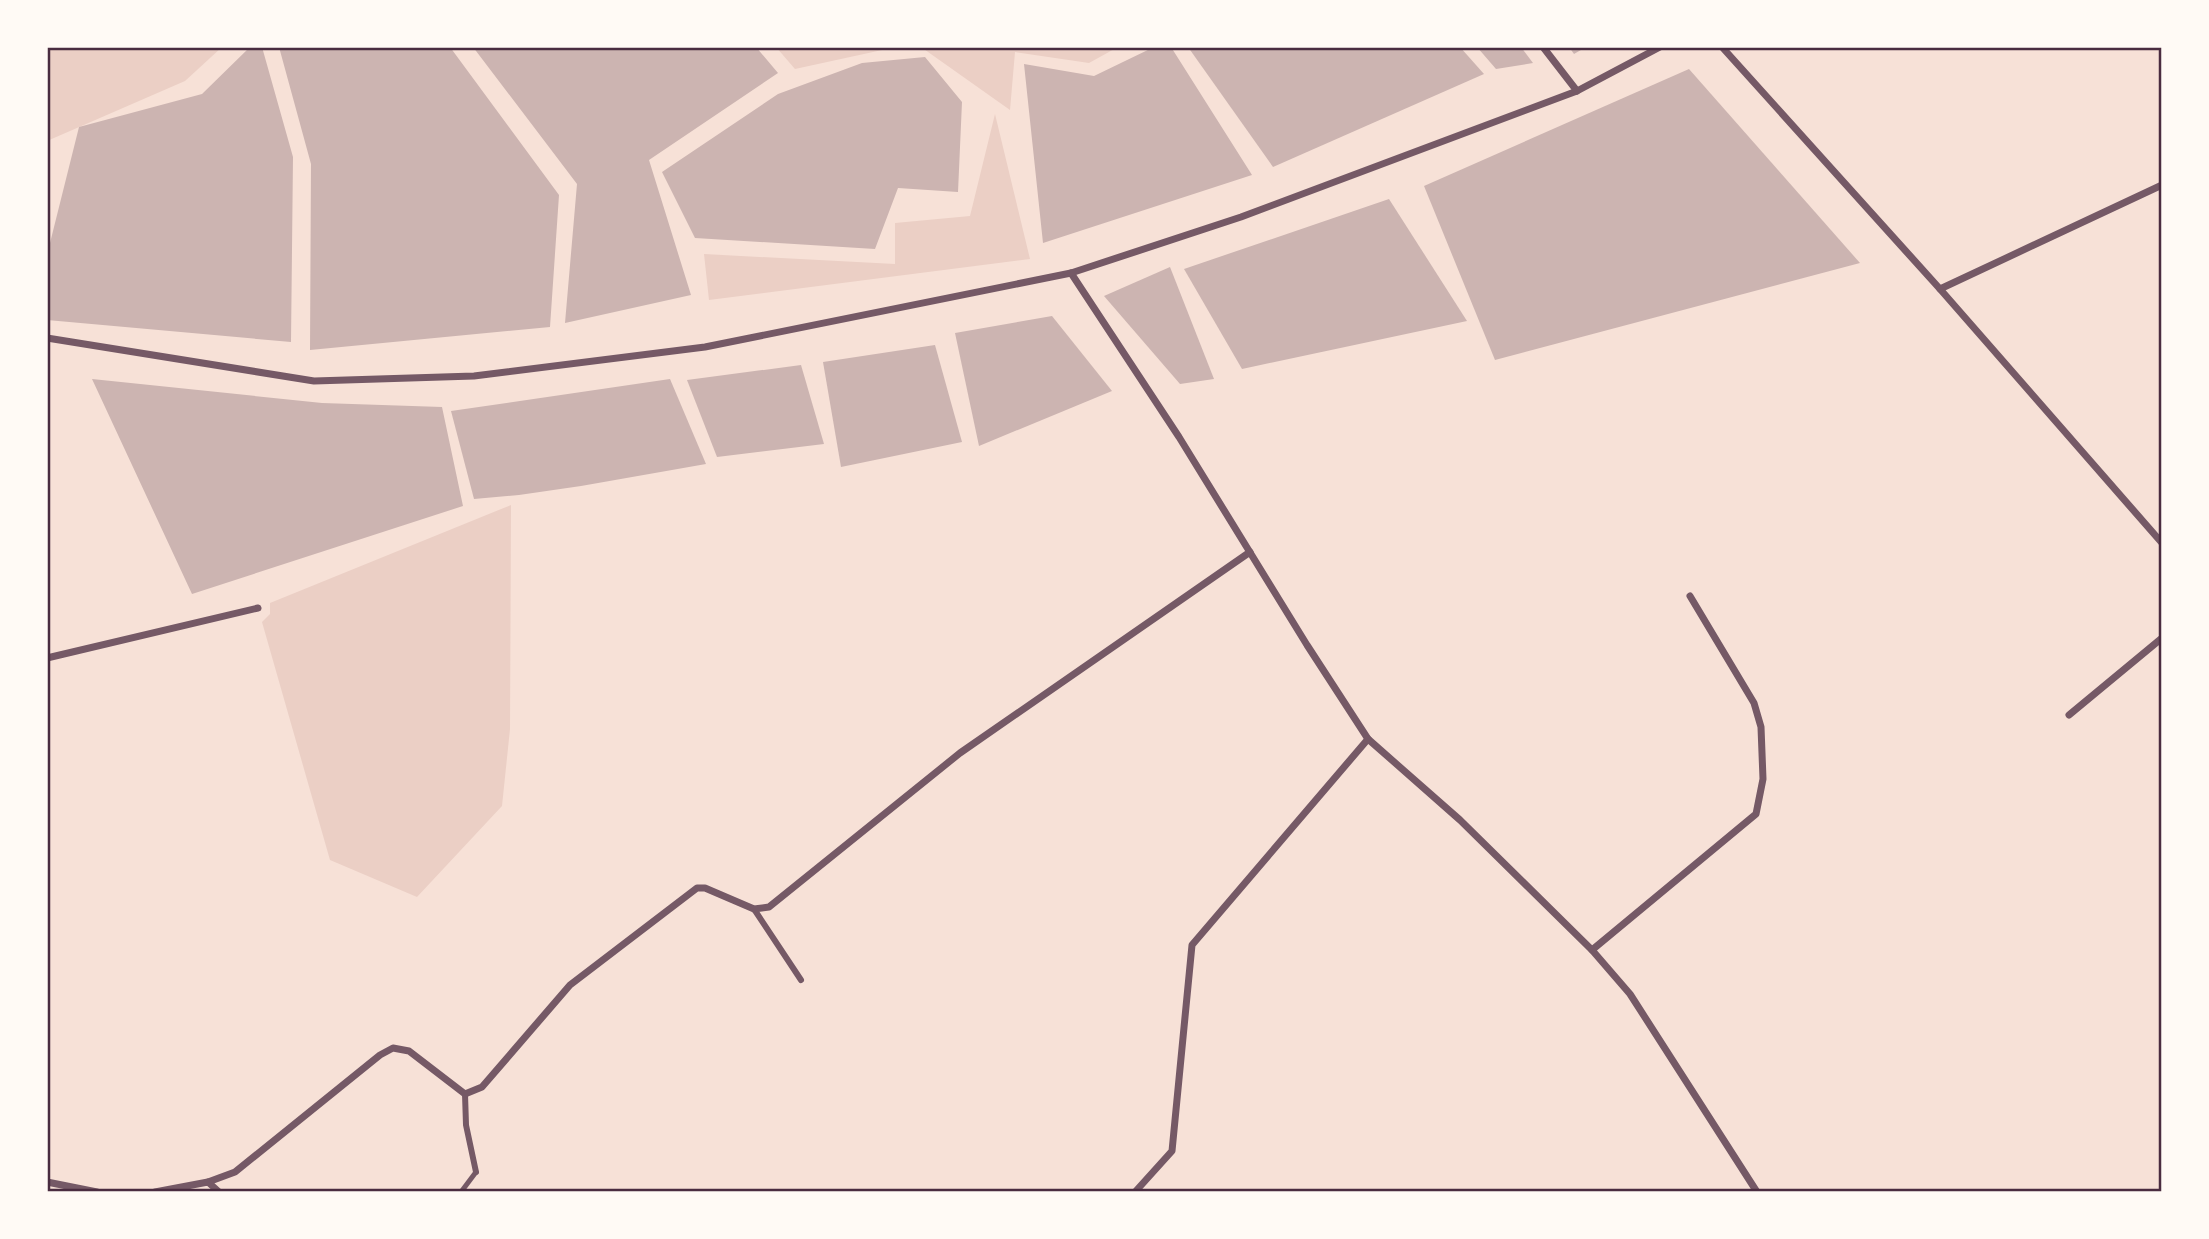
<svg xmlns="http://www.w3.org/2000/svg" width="2209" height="1239" viewBox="0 0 2209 1239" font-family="'Titillium Web',sans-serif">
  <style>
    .green { fill: #ebcfc5 }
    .building { fill: #ccb4b1 }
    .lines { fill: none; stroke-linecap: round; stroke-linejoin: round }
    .service { stroke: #755966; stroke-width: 5 }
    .pedestrian { stroke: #755966; stroke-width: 6 }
    .minor { stroke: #755966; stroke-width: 7 }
    .neatline { fill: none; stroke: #4a2c40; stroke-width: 2.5 }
  </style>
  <rect width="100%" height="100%" fill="#f7e1d7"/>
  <g class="green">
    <path d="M47,47h175l-37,34 -138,60z"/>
    <path d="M776,47h120l-101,22z"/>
    <path d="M921,47h197l-29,16 -74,-11 -5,58z"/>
    <path d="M995,114l35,145 -321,41 -5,-46 191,10v-41l75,-7z"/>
    <path d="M511,505l-1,224 -8,77 -85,91 -87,-37 -68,-238 8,-8v-11z"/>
  </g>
  <g class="building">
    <path d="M250,47h12l31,110 -2,185 -244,-22v-65l32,-128 123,-33z"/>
    <path d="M279,47h171l109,148 -9,132 -240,23 1,-186z"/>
    <path d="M473,47h283l22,26 -129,87 42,135 -126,28 12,-139z"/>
    <path d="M1154,47h17l81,128 -209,68 -19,-179 70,12z"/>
    <path d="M1188,47h272l24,27 -211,93z"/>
    <path d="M1477,47h44l12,16 -37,6z"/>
    <path d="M1569,47h17l-12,7z"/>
    <path d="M925,57l37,45 -4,90 -60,-4 -23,61 -180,-11 -33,-66 116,-78 84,-31z"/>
    <path d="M1689,69l171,194 -365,97 -71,-174z"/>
    <path d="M1389,199l78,122 -225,48 -58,-100z"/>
    <path d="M1170,267l44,112 -34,5 -76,-88z"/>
    <path d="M1052,316l60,75 -133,55 -24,-113z"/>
    <path d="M935,345l27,97 -121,25 -18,-105z"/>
    <path d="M801,365l23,79 -107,13 -30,-77z"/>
    <path d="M92,379l230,24 120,4 21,99 -271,88z"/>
    <path d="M670,379l36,85 -125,22 -62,9 -45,4 -23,-88z"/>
  </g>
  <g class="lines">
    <path class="service" d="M461,1192l15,-20"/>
    <g class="pedestrian">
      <path d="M754,909l47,71"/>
      <path d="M465,1094l1,31 10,47"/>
    </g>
    <g class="minor">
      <path d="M1543,47l34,44"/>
      <path d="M1722,47l218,242 222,254"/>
      <path d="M1071,273l108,164 128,208 61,94 92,81 132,130 38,44 127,198"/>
      <path d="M1940,289l222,-104"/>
      <path d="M47,338l267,43 160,-5 231,-29 366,-74 170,-56 336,-126 83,-44"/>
      <path d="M47,658l211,-50"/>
      <path d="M2069,715l93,-77"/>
      <path d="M1592,950l164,-136 7,-35 -2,-52 -7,-24 -64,-107"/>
      <path d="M47,1182l50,10"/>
      <path d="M208,1182l27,-10 145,-117 13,-7 16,3 56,43 17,-7 88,-102 127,-97h8l49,21 15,-2 191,-154 290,-201"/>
      <path d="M155,1192l53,-10 11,10"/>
      <path d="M1135,1192l37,-41 20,-206 176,-206"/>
    </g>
  </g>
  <rect width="2209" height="1239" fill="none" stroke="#fffaf5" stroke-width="98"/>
  <rect x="49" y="49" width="2111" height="1141" class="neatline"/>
</svg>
